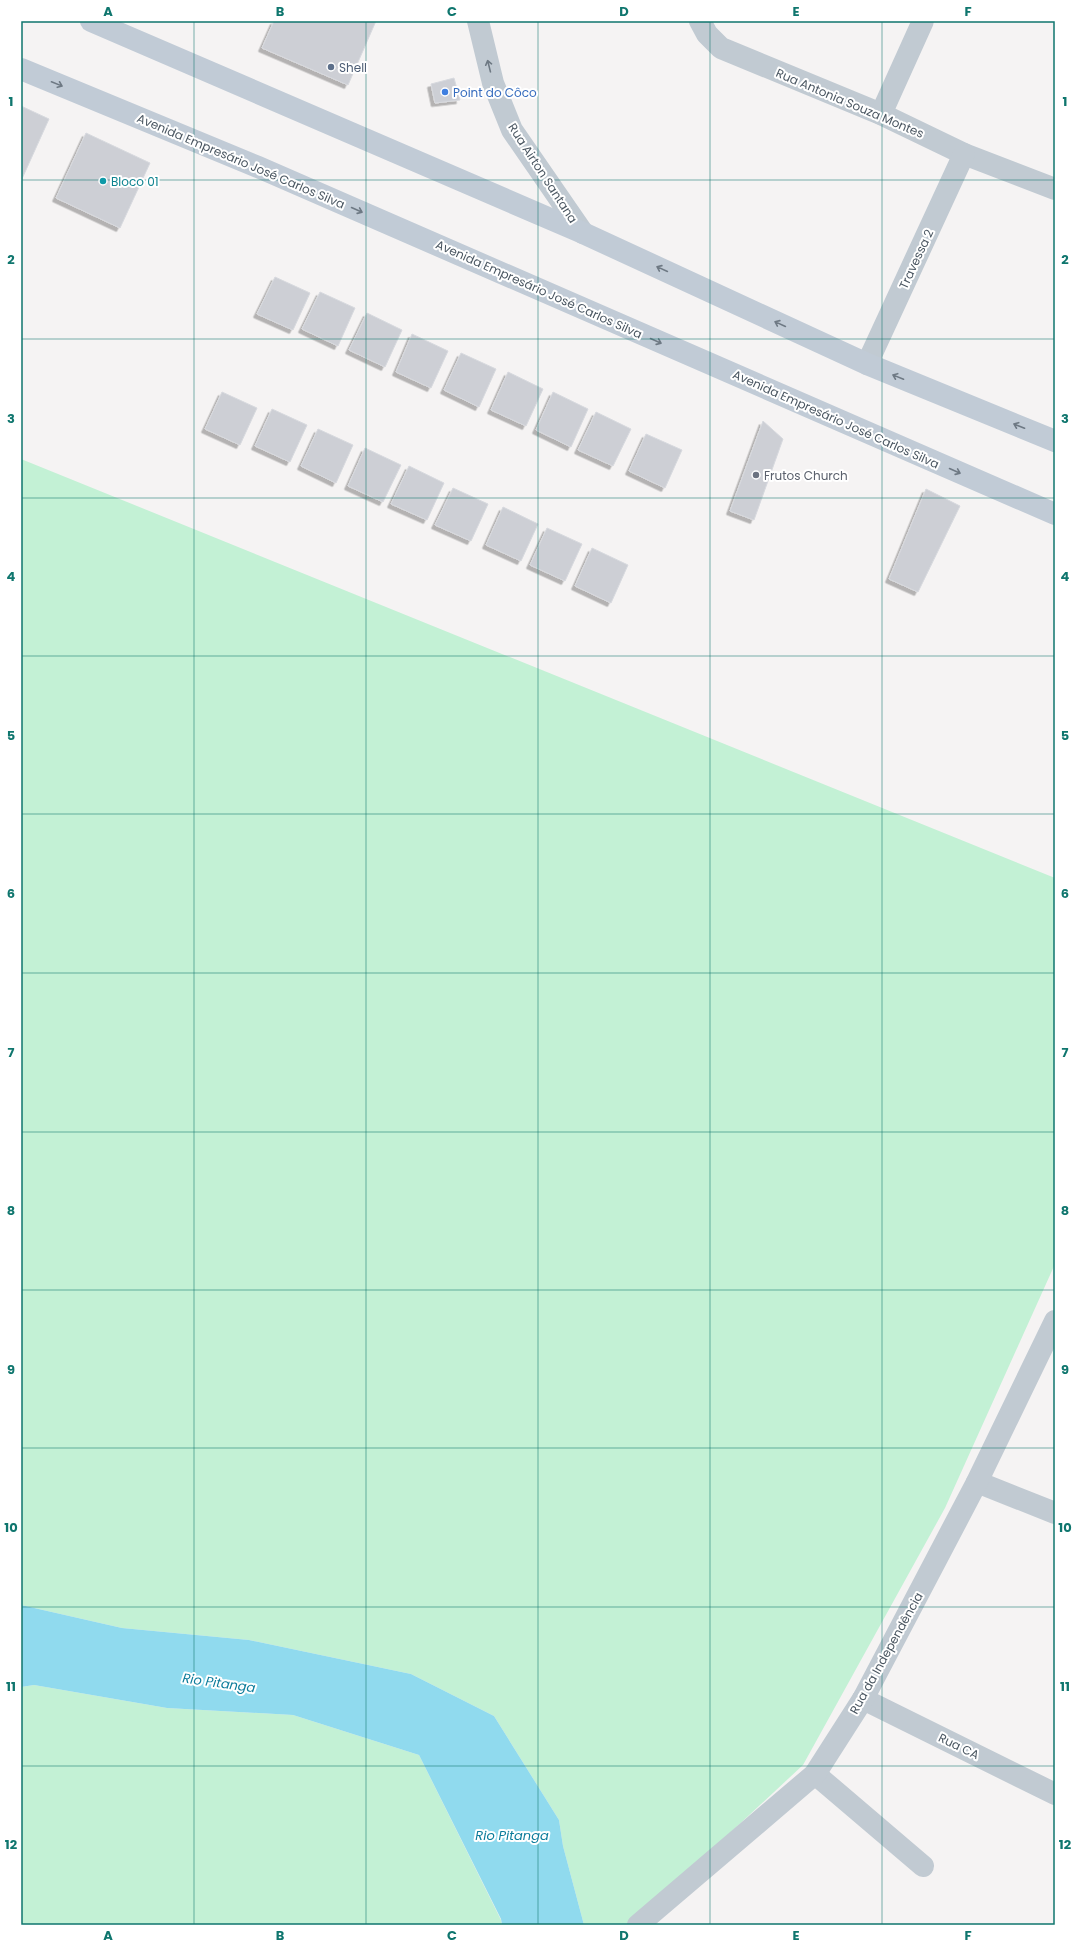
<svg xmlns="http://www.w3.org/2000/svg" width="1076" height="1946" viewBox="0 0 1076 1946" font-family="Poppins,sans-serif">
  <style>
    .green { fill: #c3f1d5 }
    .water { fill: #90daee }
    .building { fill: #cdcfd5; stroke: #d7d9de; filter: url(#shadow) }
    .lines { fill: none; stroke-linecap: round; stroke-linejoin: round }
    .minor { stroke: #c1cad2; stroke-width: 22 }
    .secondary { stroke: #c1cbd6; stroke-width: 22 }
    .oneway { stroke: #6e7983 }
    .oneway2 { stroke: #6e7984 }
    .grid { fill: none; stroke: #0f766e; stroke-width: 1; stroke-opacity: 0.55 }
    .service-dot { fill: #5c6f8a; stroke: #fff; stroke-width: 1.5 }
    .shop-dot { fill: #3f7fe0; stroke: #fff; stroke-width: 1.5 }
    .culture-dot { fill: #0f9aa8; stroke: #fff; stroke-width: 1.5 }
    .worship-dot { fill: #6b7280; stroke: #fff; stroke-width: 1.5 }
    .labels { text-anchor: middle; dominant-baseline: central; stroke-width: 4; stroke-linejoin: round; paint-order: stroke }
    .service-label { font-size: 12px; fill: #4e5e75; stroke: #fff; text-anchor: start }
    .shop-label { font-size: 12px; fill: #366cbe; stroke: #fff; text-anchor: start }
    .street-label { font-size: 12px; fill: #4a5661; stroke: #fff }
    .culture-label { font-size: 12px; fill: #0d838f; stroke: #fff; text-anchor: start }
    .worship-label { font-size: 12px; fill: #5b616d; stroke: #fff; text-anchor: start }
    .water-label { font-size: 13px; font-style: italic; fill: #0c7c9b; stroke: #fff }
    .neatline { fill: none; stroke: #0f766e; stroke-width: 1.5 }
    .grid-label { font-size: 13px; text-anchor: middle; font-weight: bold; fill: #0f766e }
  </style>
  <defs>
    <filter id="shadow"><feDropShadow dx="-3.5" dy="3.5" stdDeviation="0" flood-color="#0004"/></filter>
  </defs>
  <rect width="100%" height="100%" fill="#f5f3f3"/>
  <g class="green">
    <path d="M21,459l1034,419v386l-110,244 -142,257 -172,160h-47l-21,-79 -4,-26 -65,-104 -83,-42 -162,-34 -127,-12 -101,-23z"/>
    <path d="M34,1685l133,23 126,7 126,40 82,165 1,5h-481v-238z"/>
  </g>
  <path class="water" d="M21,1605l101,23 127,12 162,34 83,42 65,104 4,26 21,79h-82l-1,-6 -82,-164 -126,-40 -126,-7 -133,-23 -13,2z"/>
  <g class="building">
    <path d="M274,21h102l-28,64 -86,-37z"/>
    <path d="M454,78l6,22 -25,3 -4,-19z"/>
    <path d="M21,106l28,13 -28,62z"/>
    <path d="M86,133l64,30 -30,65 -64,-30z"/>
    <path d="M275,277l35,16 -17,37 -36,-16z"/>
    <path d="M320,292l35,16 -17,38 -36,-17z"/>
    <path d="M367,313l35,17 -17,37 -36,-17z"/>
    <path d="M412,334l36,17 -17,37 -35,-16z"/>
    <path d="M461,353l35,16 -17,38 -35,-17z"/>
    <path d="M508,372l35,17 -17,37 -35,-16z"/>
    <path d="M222,392l35,16 -17,37 -35,-16z"/>
    <path d="M553,392l35,17 -17,38 -35,-17z"/>
    <path d="M272,409l35,16 -17,37 -35,-16z"/>
    <path d="M596,412l35,17 -18,37 -35,-16z"/>
    <path d="M763,421l20,18 -29,81 -24,-9z"/>
    <path d="M318,429l35,16 -17,38 -35,-17z"/>
    <path d="M646,434l36,16 -17,38 -36,-17z"/>
    <path d="M365,448l36,17 -18,37 -35,-16z"/>
    <path d="M409,466l35,17 -17,37 -36,-16z"/>
    <path d="M453,488l35,16 -17,37 -36,-16z"/>
    <path d="M926,489l34,17 -42,86 -29,-13z"/>
    <path d="M503,507l35,17 -17,37 -35,-16z"/>
    <path d="M547,528l35,16 -17,37 -35,-16z"/>
    <path d="M592,548l36,17 -17,38 -36,-17z"/>
  </g>
  <g class="lines">
    <g class="minor">
      <path d="M478,21l15,62 19,47 71,103"/>
      <path d="M700,21l7,13 14,14 160,66 83,40 91,35"/>
      <path d="M881,114l42,-93"/>
      <path d="M867,364l97,-210"/>
      <path d="M977,1482l78,31"/>
      <path d="M863,1699l192,95"/>
      <path d="M815,1774l108,92"/>
      <path d="M638,1925l177,-151 48,-75 114,-217 78,-161"/>
    </g>
    <g class="secondary">
      <path d="M91,21l492,212 284,131 188,77"/>
      <path d="M21,69l237,98 797,347"/>
    </g>
  </g>
  <defs><path id="oneway-shaft" d="M-6 0H5M1.5-3L5.5 0L1.5 3" fill="none" stroke-width="1.6" stroke-linecap="round" stroke-linejoin="round"/></defs>
  <use class="oneway" href="#oneway-shaft" transform="translate(489 66) rotate(-104)"/>
  <g class="oneway2">
    <use href="#oneway-shaft" transform="translate(57 84) rotate(22)"/>
    <use href="#oneway-shaft" transform="translate(357 210) rotate(24)"/>
    <use href="#oneway-shaft" transform="translate(662 269) rotate(-155)"/>
    <use href="#oneway-shaft" transform="translate(780 324) rotate(-155)"/>
    <use href="#oneway-shaft" transform="translate(656 341) rotate(24)"/>
    <use href="#oneway-shaft" transform="translate(898 377) rotate(-158)"/>
    <use href="#oneway-shaft" transform="translate(1019 426) rotate(-158)"/>
    <use href="#oneway-shaft" transform="translate(955 471) rotate(24)"/>
  </g>
  <path class="grid" d="M194,21v1904M366,21v1904M538,21v1904M710,21v1904M882,21v1904M21,180h1034M21,339h1034M21,498h1034M21,656h1034M21,814h1034M21,973h1034M21,1132h1034M21,1290h1034M21,1448h1034M21,1607h1034M21,1766h1034"/>
  <circle class="service-dot" cx="331" cy="67" r="4"/>
  <circle class="shop-dot" cx="445" cy="92" r="4"/>
  <circle class="culture-dot" cx="103" cy="181" r="4"/>
  <circle class="worship-dot" cx="756" cy="475" r="4"/>
  <g class="labels">
    <g class="service-label">
      <text x="339" y="67">Shell</text>
    </g>
    <g class="shop-label">
      <text x="453" y="92">Point do Côco</text>
    </g>
    <g class="street-label">
      <text transform="translate(850 103) rotate(23)">Rua Antonia Souza Montes</text>
      <text transform="translate(241 161) rotate(23)">Avenida Empresário José Carlos Silva</text>
      <text transform="translate(543 173) rotate(57)">Rua Airton Santana</text>
      <text transform="translate(916 259) rotate(-65)">Travessa 2</text>
      <text transform="translate(539 289) rotate(24)">Avenida Empresário José Carlos Silva</text>
      <text transform="translate(836 419) rotate(24)">Avenida Empresário José Carlos Silva</text>
      <text transform="translate(886 1653) rotate(-61)">Rua da Independência</text>
      <text transform="translate(959 1746) rotate(26)">Rua CA</text>
    </g>
    <g class="culture-label">
      <text x="111" y="181">Bloco 01</text>
    </g>
    <g class="worship-label">
      <text x="764" y="475">Frutos Church</text>
    </g>
    <g class="water-label">
      <text transform="translate(219 1683) rotate(8)">Rio Pitanga</text>
      <text x="512" y="1835">Rio Pitanga</text>
    </g>
  </g>
  <rect width="1076" height="1946" fill="none" stroke="#ffffff" stroke-width="44"/>
  <rect x="22" y="22" width="1032" height="1902" class="neatline"/>
  <g class="grid-label">
    <text x="108" y="16">A</text>
    <text x="280" y="16">B</text>
    <text x="452" y="16">C</text>
    <text x="624" y="16">D</text>
    <text x="796" y="16">E</text>
    <text x="968" y="16">F</text>
    <text x="11" y="106">1</text>
    <text x="1065" y="106">1</text>
    <text x="11" y="264">2</text>
    <text x="1065" y="264">2</text>
    <text x="11" y="423">3</text>
    <text x="1065" y="423">3</text>
    <text x="11" y="581">4</text>
    <text x="1065" y="581">4</text>
    <text x="11" y="740">5</text>
    <text x="1065" y="740">5</text>
    <text x="11" y="898">6</text>
    <text x="1065" y="898">6</text>
    <text x="11" y="1057">7</text>
    <text x="1065" y="1057">7</text>
    <text x="11" y="1215">8</text>
    <text x="1065" y="1215">8</text>
    <text x="11" y="1374">9</text>
    <text x="1065" y="1374">9</text>
    <text x="11" y="1532">10</text>
    <text x="1065" y="1532">10</text>
    <text x="11" y="1691">11</text>
    <text x="1065" y="1691">11</text>
    <text x="11" y="1849">12</text>
    <text x="1065" y="1849">12</text>
    <text x="108" y="1940">A</text>
    <text x="280" y="1940">B</text>
    <text x="452" y="1940">C</text>
    <text x="624" y="1940">D</text>
    <text x="796" y="1940">E</text>
    <text x="968" y="1940">F</text>
  </g>
</svg>
